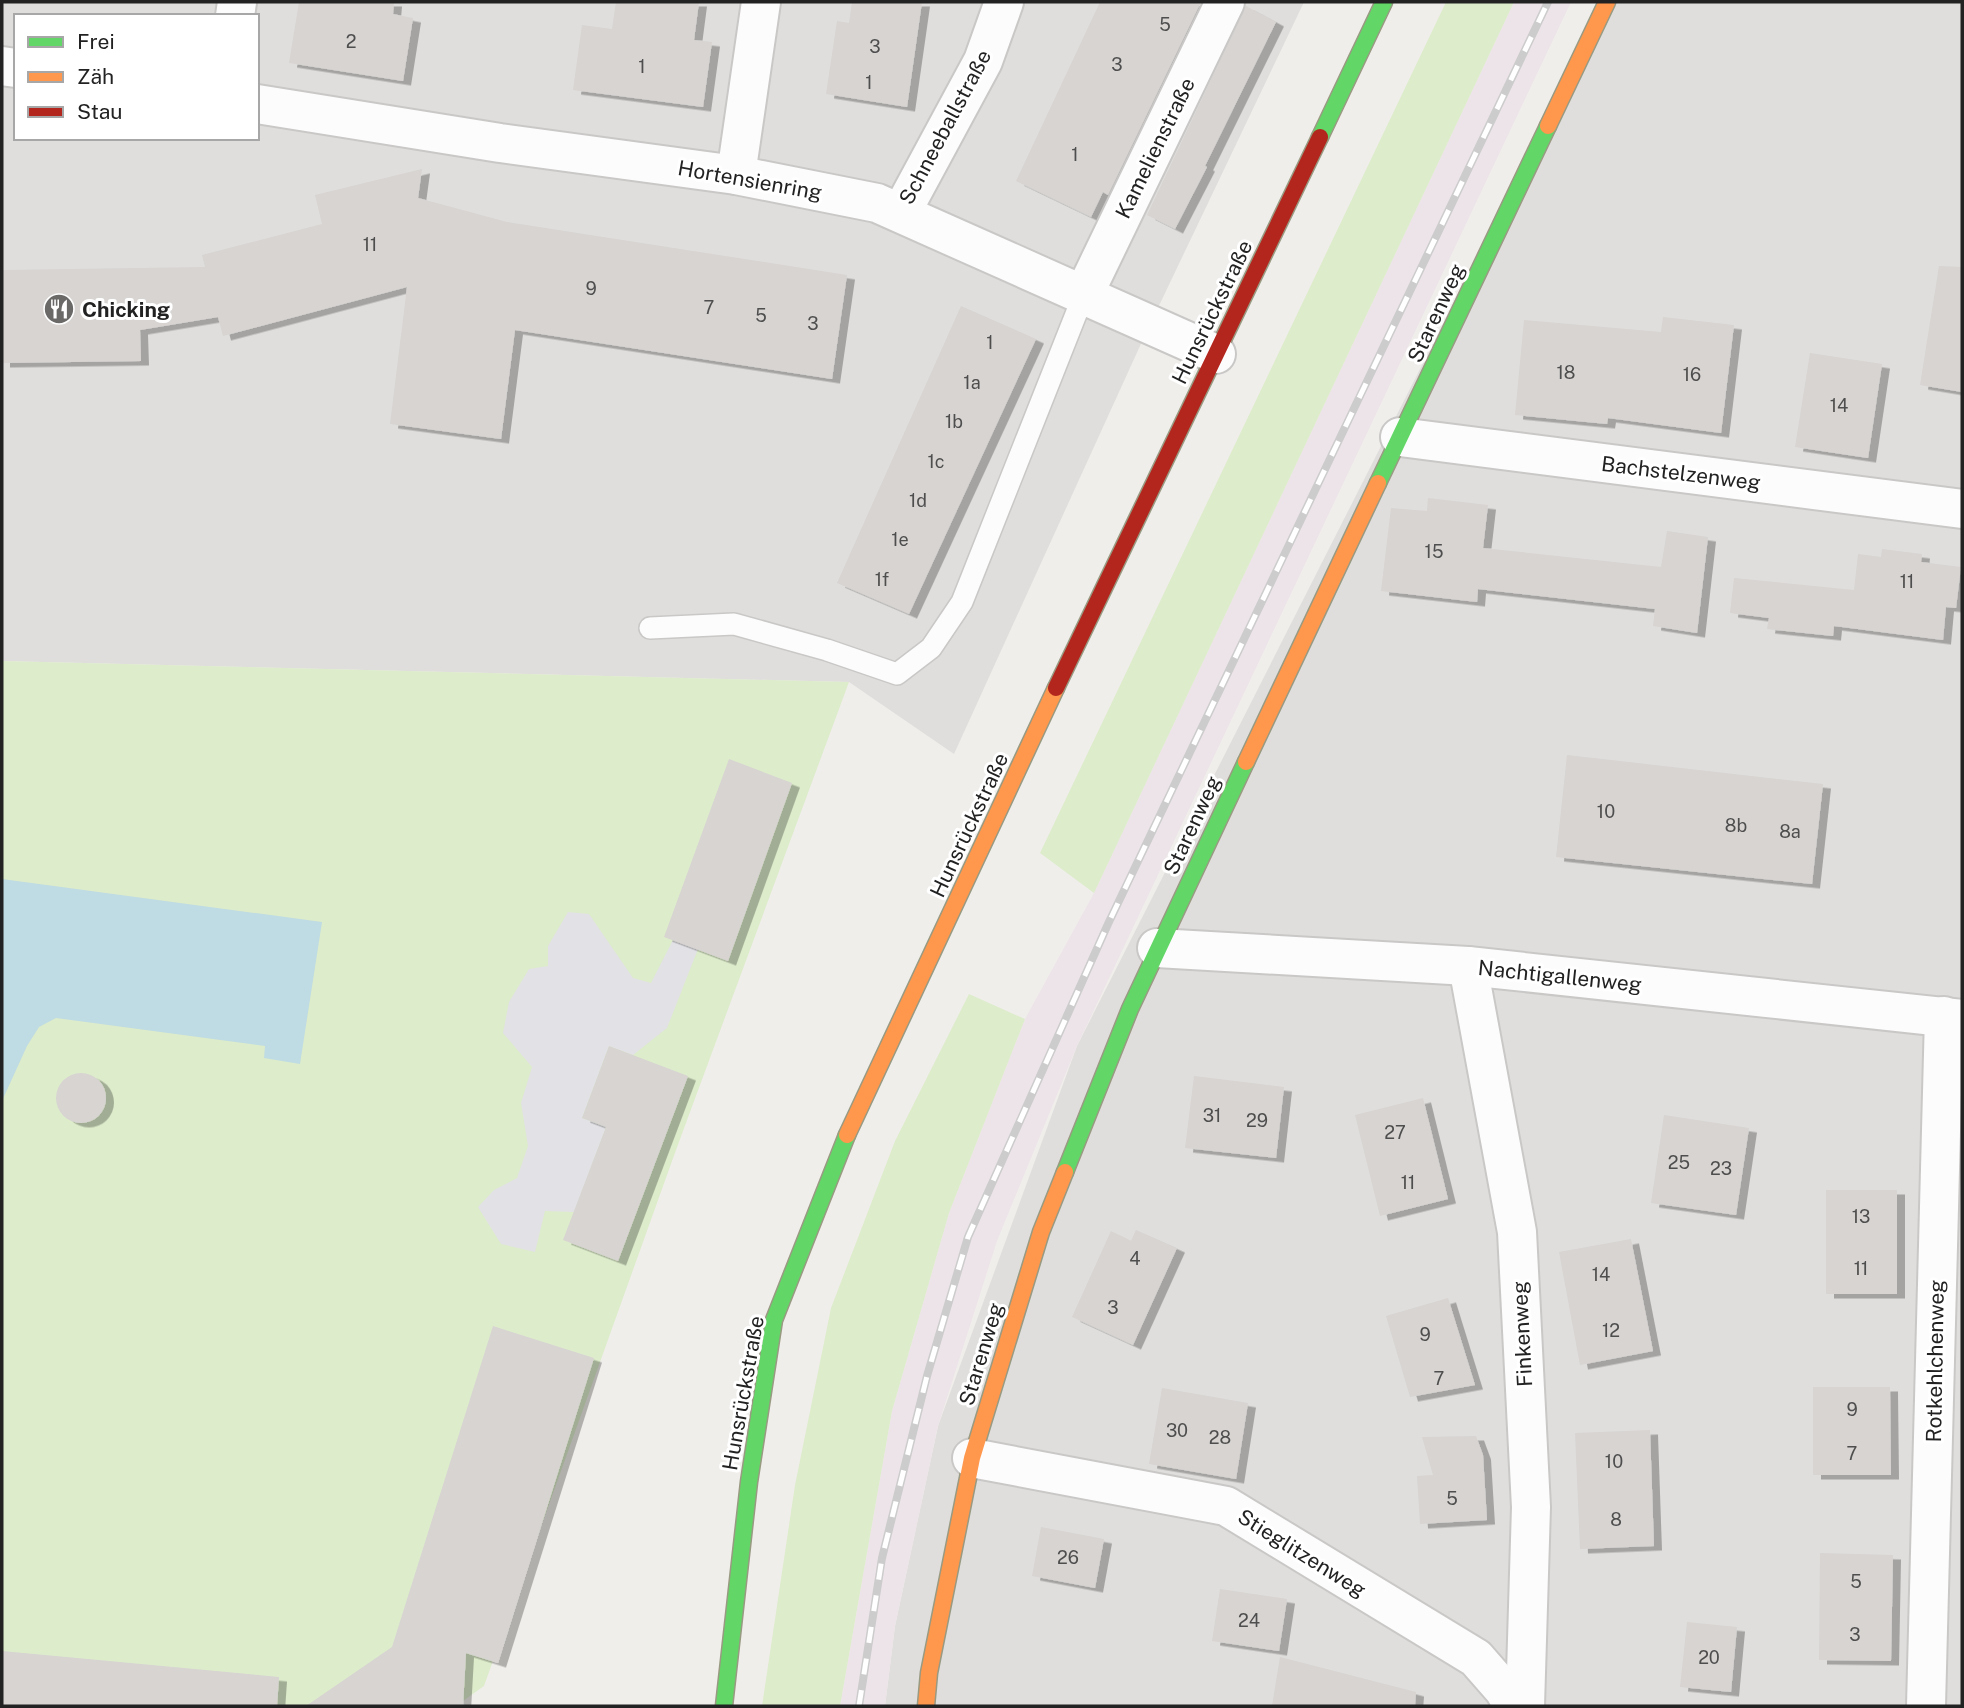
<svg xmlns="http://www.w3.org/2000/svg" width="1964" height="1708" viewBox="0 0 1964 1708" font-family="'Public Sans',sans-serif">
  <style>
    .residential { fill: #dfdedc; fill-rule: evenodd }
    .industrial { fill: #ede4e9 }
    .grass { fill: #ddeccb }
    .plaza { fill: #e2e1e5 }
    .water { fill: #bfdbe3 }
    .building { fill: #d7d4d2; filter: url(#shadow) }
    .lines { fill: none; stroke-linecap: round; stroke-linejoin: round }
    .lane-casing { stroke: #c9c8c7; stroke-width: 24 }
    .street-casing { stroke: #c9c8c7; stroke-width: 42 }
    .fast-casing { stroke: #999a82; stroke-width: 19 }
    .slow-casing { stroke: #999a82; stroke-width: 19 }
    .jam-casing { stroke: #999a82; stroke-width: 19 }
    .lane { stroke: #fdfcfc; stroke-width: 21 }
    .street { stroke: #fdfcfc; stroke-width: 38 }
    .fast { stroke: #63d668; stroke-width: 16 }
    .slow { stroke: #ff974d; stroke-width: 16 }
    .jam { stroke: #b3261e; stroke-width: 16 }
    .rail-casing { stroke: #ccc; stroke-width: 8 }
    .rail { stroke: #fff; stroke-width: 5; stroke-dasharray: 16; stroke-linecap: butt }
    .labels { text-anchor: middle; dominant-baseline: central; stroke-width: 6; stroke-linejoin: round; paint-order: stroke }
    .number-label { font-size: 18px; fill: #4f4e4e }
    .street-label { font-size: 21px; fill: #222; stroke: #fff }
    .poi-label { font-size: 21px; font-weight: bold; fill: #222; stroke: #fff; text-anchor: start }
  </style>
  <defs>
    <filter id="shadow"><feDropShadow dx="8" dy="4.5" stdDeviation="0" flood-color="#0004"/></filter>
  </defs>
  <rect width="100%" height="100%" fill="#f0eeeb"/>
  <g class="residential">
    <path d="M2,2h1302l-159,333 -191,419 -105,-72 -847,-21zM16,16h241v122h-241z"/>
    <path d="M1606,2h356v1704h-1077l10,-80 43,-200 139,-380z"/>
  </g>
  <path class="industrial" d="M1514,2h57l-494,1044 -80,195 -59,185 -43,200 -10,80h-45l52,-295 57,-198 76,-194 69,-126z"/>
  <g class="grass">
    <path d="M1446,2h68l-420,891 -54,-40z"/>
    <path d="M2,661l847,21 -173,468 -192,536 -28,20h-454z"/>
    <path d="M969,994l56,25 -76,194 -57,198 -52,295h-78l33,-221 36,-177 64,-167z"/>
  </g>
  <path class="plaza" d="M568,912l21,2 44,64 18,5 22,-43 25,9 -31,79 -34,27 -24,-9 -27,72 24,9 -32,85 -29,-1 -10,41 -34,-8 -23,-37 16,-17 23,-12 11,-32 -7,-43 11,-36 -29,-34 6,-31 20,-33 19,-3v-20z"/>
  <path class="water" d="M2,879l320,43 -22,142 -36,-6 1,-12 -209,-28 -17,9 -12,19 -25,55z"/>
  <g class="building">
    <path d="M299,2h95l-1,12 20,4 -10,63 -114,-18z"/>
    <path d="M616,2h83l-5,38 18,2 -9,65 -130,-17 9,-65 30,4z"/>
    <path d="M852,2h70l-15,105 -81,-13 11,-73 12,2z"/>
    <path d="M1100,2h101l-93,193 -5,-3 -12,25 -75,-36z"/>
    <path d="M1246,6l30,16 -71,144 2,1 -32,62 -28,-14z"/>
    <path d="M422,169l-4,29 89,24 340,53 -15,104 -317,-49 -14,109 -111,-15 17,-137 -184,49 -5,-19 -78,13 1,31 -139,2v-93l203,-3 -3,-12 120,-31 -7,-29z"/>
    <path d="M1939,266l23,1v125l-42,-7z"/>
    <path d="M961,306l75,33 -127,275 -72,-31z"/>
    <path d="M1663,317l71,8 -13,108 -113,-15 -1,6 -92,-9 9,-95 137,12z"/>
    <path d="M1810,353l72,11 -14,94 -73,-11z"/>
    <path d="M1428,498l60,7 -5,43 178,19 6,-36 41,6 -11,96 -44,-7 2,-17 -177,-20 -1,13 -96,-11 10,-83 36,3z"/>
    <path d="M1882,549l40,5 -1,8 40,5 -5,41 -10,-1 -3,33 -109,-14 -1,10 -66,-7 2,-11 -39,-5 4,-35 120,12 4,-36 23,3z"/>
    <path d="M1567,755l256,29 -11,100 -256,-27z"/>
    <path d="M729,759l63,24 -64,178 -64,-24z"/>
    <path d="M609,1046l79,30 -70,185 -55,-21 43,-113 -24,-9z"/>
    <circle cx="81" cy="1098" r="25"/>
    <path d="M1194,1076l90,11 -8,71 -91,-10z"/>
    <path d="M1423,1098l25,101 -68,17 -25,-101z"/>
    <path d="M1664,1115l85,13 -13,87 -85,-12z"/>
    <rect x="1826" y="1190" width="71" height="104"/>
    <path d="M1136,1230l41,18 -44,97 -61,-28 39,-86 20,10z"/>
    <path d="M1631,1239l22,112 -73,14 -21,-113z"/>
    <path d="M1448,1298l27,87 -65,12 -24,-81z"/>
    <path d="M493,1326l101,32 -96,305 -32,-10 -3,53h-157l86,-59z"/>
    <path d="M1813,1387h77l1,88h-78z"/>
    <path d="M1162,1388l86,15 -12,76 -87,-15z"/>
    <path d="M1650,1430l4,116 -74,3 -5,-116z"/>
    <path d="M1476,1436l7,19 4,65 -67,4 -3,-48 16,-1 -11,-38z"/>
    <path d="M1041,1527l63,12 -9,49 -63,-12z"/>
    <path d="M1820,1553l73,2 -2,106 -72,-1z"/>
    <path d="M1220,1589l67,10 -8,52 -67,-10z"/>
    <path d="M1687,1622l50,5 -6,65 -51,-5z"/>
    <path d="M2,1651l277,26 -2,29h-275z"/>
    <path d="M1280,1657l136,35 -1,14h-143z"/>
  </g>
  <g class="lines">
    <g class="lane-casing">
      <path id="lane" d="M650,628l84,-4 93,26 70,24 34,-26 31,-46 122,-308"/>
    </g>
    <g class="street-casing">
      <g id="street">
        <path d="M235,16l2,-14"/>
        <path d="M2,66l14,2"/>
        <path d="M257,104l243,39 236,32 141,28 339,151"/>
        <path d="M736,175l25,-173"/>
        <path d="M901,213l82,-152 21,-59"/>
        <path d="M1084,294l141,-292"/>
        <path d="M1400,437l562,72"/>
        <path d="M1157,948l311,18 494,53"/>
        <path d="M1468,966l49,266 14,275 -6,199"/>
        <path d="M972,1458l254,48 250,152 28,32 9,16"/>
        <path d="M1926,1706l18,-690"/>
      </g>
    </g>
    <g class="fast-casing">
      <g id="fast">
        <path d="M1320,137l64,-135"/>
        <path d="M1378,483l170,-357"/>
        <path d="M1065,1172l65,-163 116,-247"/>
        <path d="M724,1706l25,-224 25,-162 73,-185"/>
      </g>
    </g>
    <g class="slow-casing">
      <g id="slow">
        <path d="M1548,126l59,-124"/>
        <path d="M1246,762l132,-279"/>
        <path d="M847,1135l209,-447"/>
        <path d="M926,1706l3,-33 43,-215 69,-226 24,-60"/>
      </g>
    </g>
    <g class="jam-casing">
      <path id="jam" d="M1056,688l264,-551"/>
    </g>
    <use href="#lane" class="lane"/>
    <use href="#street" class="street"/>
    <use href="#fast" class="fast"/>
    <use href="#slow" class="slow"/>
    <use href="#jam" class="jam"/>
    <g class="rail-casing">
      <path id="rail" d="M859,1706l23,-148 45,-182 41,-139 140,-313 440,-922"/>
    </g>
    <use href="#rail" class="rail"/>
  </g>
  <defs>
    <g id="restaurant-disc" transform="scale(1.575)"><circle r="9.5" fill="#6a6968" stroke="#fff"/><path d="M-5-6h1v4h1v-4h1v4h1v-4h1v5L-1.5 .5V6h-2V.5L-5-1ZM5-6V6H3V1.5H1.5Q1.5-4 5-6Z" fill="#fff"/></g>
  </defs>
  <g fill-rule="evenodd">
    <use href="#restaurant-disc" x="59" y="309"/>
  </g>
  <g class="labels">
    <g class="number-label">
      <text x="1165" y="24">5</text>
      <text x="351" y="41">2</text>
      <text x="875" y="46">3</text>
      <text x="1117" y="64">3</text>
      <text x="642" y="66">1</text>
      <text x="869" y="82">1</text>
      <text x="1075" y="154">1</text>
      <text x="370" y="244">11</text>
      <text x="591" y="288">9</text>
      <text x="709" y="307">7</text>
      <text x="761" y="315">5</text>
      <text x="813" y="323">3</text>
      <text x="990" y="342">1</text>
      <text x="1566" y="372">18</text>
      <text x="1692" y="374">16</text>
      <text x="972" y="382">1a</text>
      <text x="1839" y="405">14</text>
      <text x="954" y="421">1b</text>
      <text x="936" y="461">1c</text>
      <text x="918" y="500">1d</text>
      <text x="900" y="539">1e</text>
      <text x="1434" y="551">15</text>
      <text x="882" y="579">1f</text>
      <text x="1907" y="581">11</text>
      <text x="1606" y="811">10</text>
      <text x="1736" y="825">8b</text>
      <text x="1790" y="831">8a</text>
      <text x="1212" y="1115">31</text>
      <text x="1257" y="1120">29</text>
      <text x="1395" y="1132">27</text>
      <text x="1679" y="1162">25</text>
      <text x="1721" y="1168">23</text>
      <text x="1408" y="1182">11</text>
      <text x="1861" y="1216">13</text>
      <text x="1135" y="1258">4</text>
      <text x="1861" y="1268">11</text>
      <text x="1601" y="1274">14</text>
      <text x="1113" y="1307">3</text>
      <text x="1611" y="1330">12</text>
      <text x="1425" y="1334">9</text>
      <text x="1439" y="1378">7</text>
      <text x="1852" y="1409">9</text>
      <text x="1177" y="1430">30</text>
      <text x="1220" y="1437">28</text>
      <text x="1852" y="1453">7</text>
      <text x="1614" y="1461">10</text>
      <text x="1452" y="1498">5</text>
      <text x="1616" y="1519">8</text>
      <text x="1068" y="1557">26</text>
      <text x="1856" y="1581">5</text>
      <text x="1249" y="1620">24</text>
      <text x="1855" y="1634">3</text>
      <text x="1709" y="1657">20</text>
    </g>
    <g class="street-label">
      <text transform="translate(945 127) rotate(-62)">Schneeballstraße</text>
      <text transform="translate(1155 148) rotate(-64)">Kamelienstraße</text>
      <text transform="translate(750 180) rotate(10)">Hortensienring</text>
      <text transform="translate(1212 312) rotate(-64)">Hunsrückstraße</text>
      <text transform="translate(1436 313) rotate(-65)">Starenweg</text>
      <text transform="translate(1681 473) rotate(7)">Bachstelzenweg</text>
      <text transform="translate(969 825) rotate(-65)">Hunsrückstraße</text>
      <text transform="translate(1192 825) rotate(-65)">Starenweg</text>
      <text transform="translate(1560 976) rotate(6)">Nachtigallenweg</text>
      <text transform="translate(1522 1334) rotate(-93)">Finkenweg</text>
      <text transform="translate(981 1354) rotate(-73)">Starenweg</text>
      <text transform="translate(1935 1361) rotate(-89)">Rotkehlchenweg</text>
      <text transform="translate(743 1393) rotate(-80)">Hunsrückstraße</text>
      <text transform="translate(1302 1553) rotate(32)">Stieglitzenweg</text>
    </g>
    <g class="poi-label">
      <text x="82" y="309">Chicking</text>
    </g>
  </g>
  <rect width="1964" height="1708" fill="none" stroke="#222222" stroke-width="7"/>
  <rect x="14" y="14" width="245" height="126" fill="#ffffff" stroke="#a7a7a7" stroke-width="2"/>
  <rect x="28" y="37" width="35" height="10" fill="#63d668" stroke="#a7a7a7" stroke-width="2"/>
  <text x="77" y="49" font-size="21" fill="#222222">Frei</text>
  <rect x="28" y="72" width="35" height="10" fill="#ff974d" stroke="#a7a7a7" stroke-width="2"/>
  <text x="77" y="84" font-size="21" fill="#222222">Zäh</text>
  <rect x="28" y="107" width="35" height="10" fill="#b3261e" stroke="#a7a7a7" stroke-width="2"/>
  <text x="77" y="119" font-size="21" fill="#222222">Stau</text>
</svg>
